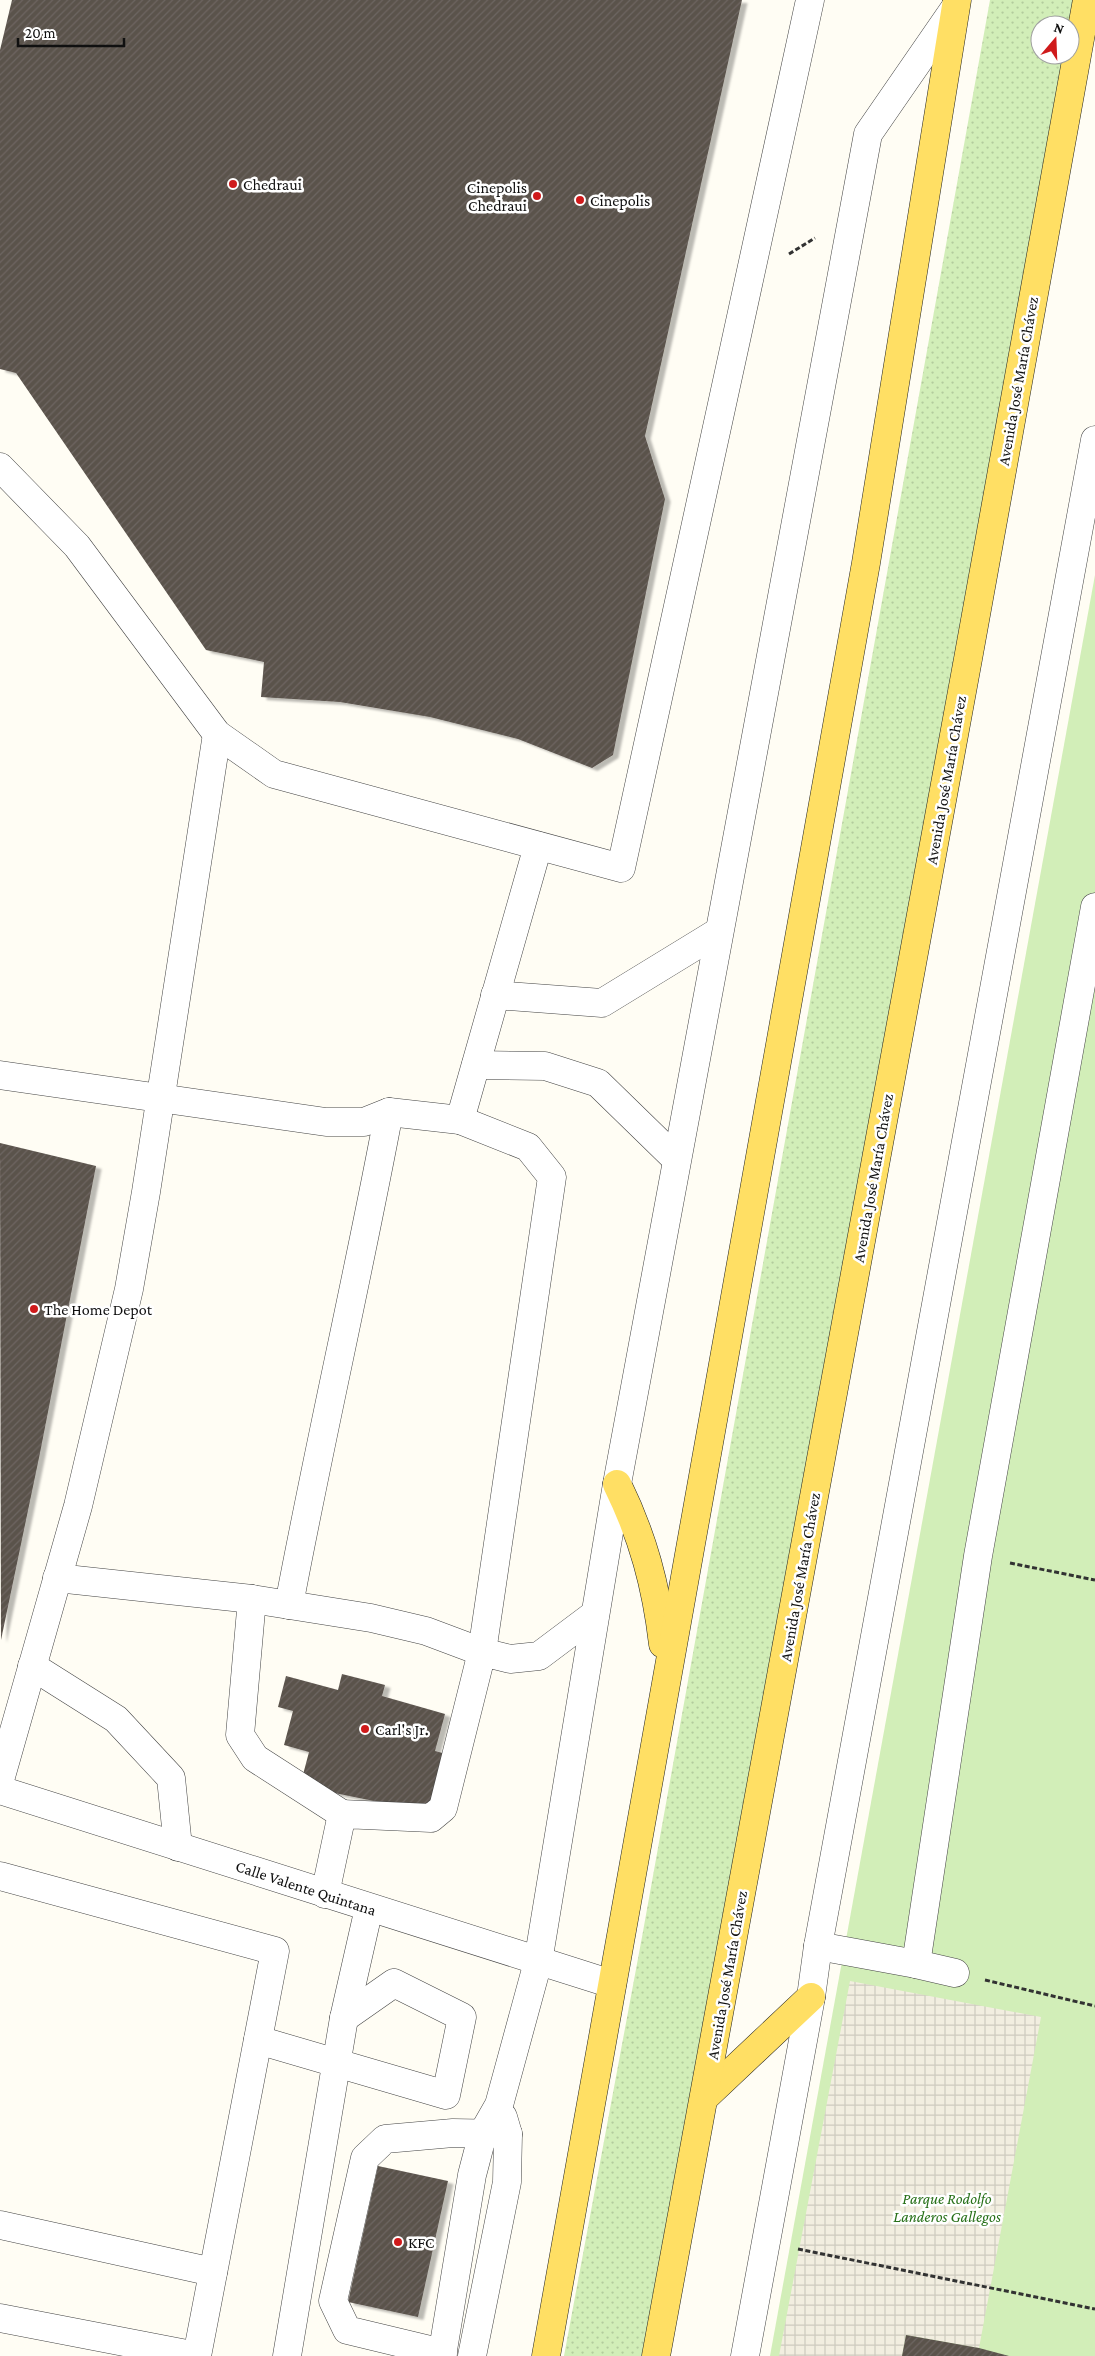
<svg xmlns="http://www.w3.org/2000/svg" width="1095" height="2356" viewBox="0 0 1095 2356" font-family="'Crimson Pro',serif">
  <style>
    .grass { fill: url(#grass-dots) }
    .park { fill: #d2eeb8 }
    .plaza { fill: url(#plaza-grid) }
    .building { fill: url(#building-hatch); filter: url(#shadow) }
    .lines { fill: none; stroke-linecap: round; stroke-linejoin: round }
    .minor-casing { stroke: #434343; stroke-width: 29 }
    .major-casing { stroke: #212121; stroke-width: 29 }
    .path { stroke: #323232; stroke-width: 3; stroke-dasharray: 5 2.5; stroke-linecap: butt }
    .minor { stroke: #fff; stroke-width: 28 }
    .major { stroke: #ffdf64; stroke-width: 28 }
    .poi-dot { fill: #cf1a1b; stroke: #fff; stroke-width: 2 }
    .labels { text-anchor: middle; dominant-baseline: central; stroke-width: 5; stroke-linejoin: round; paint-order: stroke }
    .poi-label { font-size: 16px; fill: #101010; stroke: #fff; text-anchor: start }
    .street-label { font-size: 16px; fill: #101010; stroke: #fff }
    .park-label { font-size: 16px; font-style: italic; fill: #277019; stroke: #fff }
  </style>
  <defs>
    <pattern id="grass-dots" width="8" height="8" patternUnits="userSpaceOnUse" patternTransform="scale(1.25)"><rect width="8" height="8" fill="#d2eeb8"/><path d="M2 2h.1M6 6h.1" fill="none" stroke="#b3cb9d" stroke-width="1.8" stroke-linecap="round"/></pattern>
    <pattern id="plaza-grid" width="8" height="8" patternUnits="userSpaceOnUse" patternTransform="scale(1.25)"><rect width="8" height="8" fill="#f2eee0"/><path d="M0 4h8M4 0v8" fill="none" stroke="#cecbbf"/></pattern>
    <pattern id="building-hatch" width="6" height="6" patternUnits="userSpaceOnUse" patternTransform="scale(1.25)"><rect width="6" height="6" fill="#5a524b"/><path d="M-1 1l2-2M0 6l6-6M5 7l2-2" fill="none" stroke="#6d6661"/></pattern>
    <filter id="shadow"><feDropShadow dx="5.5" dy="3" stdDeviation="1" flood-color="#0004"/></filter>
  </defs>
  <rect width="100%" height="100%" fill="#fffdf4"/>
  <path class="grass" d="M990,0h86l-6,25h-30v30h27l-414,2301h-89l78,-419z"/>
  <path class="park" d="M1095,575v1781h-325z"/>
  <path class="plaza" d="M850,1981l191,36 -62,331 -73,-13 -4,21h-123z"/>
  <g class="building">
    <path d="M12,0h730l-97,436 20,63 -52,256 -21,13 -74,-29 -88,-22 -90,-15 -79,-5 3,-35 -58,-12 -190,-277 -16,-4v-319z"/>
    <path d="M0,1143l96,23 -56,287 -39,187z"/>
    <path d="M342,1674l43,11 -3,11 63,18 -10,37 15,4 -17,58 -133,-27 9,-34 -25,-7 9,-34 -15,-4 8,-31 52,14z"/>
    <path d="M378,2166l70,15 -30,136 -70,-15z"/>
    <path d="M906,2335l73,13 30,8h-107z"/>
  </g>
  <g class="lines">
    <g class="minor-casing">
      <g id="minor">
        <path d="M0,467l77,79 140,188 57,40 347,94 189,-868"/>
        <path d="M495,995l107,8 116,-71"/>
        <path d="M476,1065l69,1 53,17 78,76"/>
        <path d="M0,1075l326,47h38l25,-10 71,8 78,-274"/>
        <path d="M57,1578l195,21 119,19 55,13 56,21 70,-475 -24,-30 -68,-27"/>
        <path d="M252,1599l-12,136 15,23 87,56"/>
        <path d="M289,1605c31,-165 69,-328 100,-493"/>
        <path d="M32,1666l84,53 55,59 7,69"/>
        <path d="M0,1780l78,-274 51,-217 17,-97 71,-458"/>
        <path d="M0,1790l612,194"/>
        <path d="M0,1876l275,75 -78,405"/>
        <path d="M325,1894l17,-80 89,4 12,-10 39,-156 28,7 29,-3 56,-42"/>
        <path d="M818,1946l98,18 62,-408 117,-649"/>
        <path d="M916,1964l39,9"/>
        <path d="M258,2040l188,55 16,-78 -68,-34 -50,35"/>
        <path d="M0,2225l213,47"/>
        <path d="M0,2318l197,38"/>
        <path d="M443,2353l-96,-23 -14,-29 32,-143 20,-19 68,-6 55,1"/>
        <path d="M287,2356l57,-338 25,-110"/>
        <path d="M442,2356l30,-181 11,-42 16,-28 39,-143 79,-478 251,-1350 87,-126"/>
        <path d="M472,2356l35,-174 1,-48 -5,-17"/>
        <path d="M745,2356l66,-359 7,-51 277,-1506"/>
      </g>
    </g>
    <g class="major-casing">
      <g id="major">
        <path d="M617,1484c26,53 39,101 46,160"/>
        <path d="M705,2097l106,-100"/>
        <path d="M546,2356l320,-1793 91,-563"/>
        <path d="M656,2356l312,-1697 119,-659"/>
      </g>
    </g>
    <g class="path">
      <path d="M789,254l26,-16"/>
      <path d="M1010,1563l85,17"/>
      <path d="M985,1980l110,26"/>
      <path d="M798,2249l297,60"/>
    </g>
    <use href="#minor" class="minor"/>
    <use href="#major" class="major"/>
  </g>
  <g class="poi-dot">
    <circle cx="233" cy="184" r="5"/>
    <circle cx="537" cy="196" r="5"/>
    <circle cx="580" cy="200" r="5"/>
    <circle cx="34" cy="1309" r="5"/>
    <circle cx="365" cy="1729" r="5"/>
    <circle cx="398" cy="2242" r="5"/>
  </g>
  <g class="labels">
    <g class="poi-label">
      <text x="243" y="184">Chedraui</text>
      <text x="527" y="187" text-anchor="end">Cinepolis<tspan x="527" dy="18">Chedraui</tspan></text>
      <text x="590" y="200">Cinepolis</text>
      <text x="44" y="1309">The Home Depot</text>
      <text x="375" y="1729">Carl's Jr.</text>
      <text x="408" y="2242">KFC</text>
    </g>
    <g class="street-label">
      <text transform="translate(1018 381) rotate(-80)">Avenida José María Chávez</text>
      <text transform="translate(946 780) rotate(-80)">Avenida José María Chávez</text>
      <text transform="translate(873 1178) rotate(-80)">Avenida José María Chávez</text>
      <text transform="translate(800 1577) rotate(-80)">Avenida José María Chávez</text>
      <text transform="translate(306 1888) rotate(18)">Calle Valente Quintana</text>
      <text transform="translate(727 1975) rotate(-80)">Avenida José María Chávez</text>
    </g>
    <g class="park-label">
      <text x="947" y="2198">Parque Rodolfo<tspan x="947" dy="18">Landeros Gallegos</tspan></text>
    </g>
  </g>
  <g transform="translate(1055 40) rotate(19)"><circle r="24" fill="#ffffff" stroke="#9f9f9f"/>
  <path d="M0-4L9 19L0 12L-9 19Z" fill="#cf1a1b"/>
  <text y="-8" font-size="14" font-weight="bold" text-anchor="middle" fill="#101010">N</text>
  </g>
  <path d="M18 38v8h106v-8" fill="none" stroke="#101010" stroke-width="2.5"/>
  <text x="25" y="38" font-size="15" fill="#101010" stroke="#ffffff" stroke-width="4" paint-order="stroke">20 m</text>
</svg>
